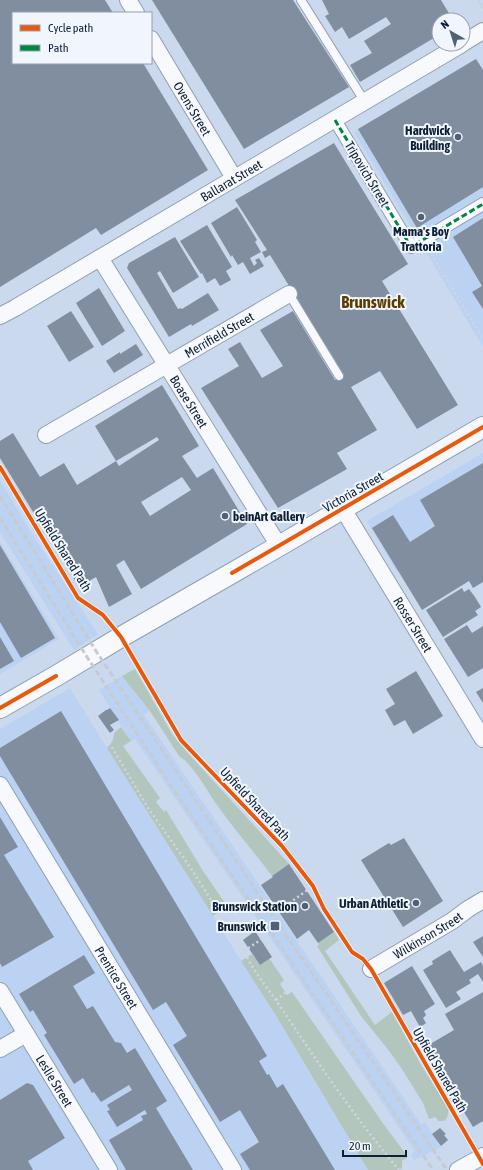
<svg xmlns="http://www.w3.org/2000/svg" width="483" height="1170" viewBox="0 0 483 1170" font-family="'Asap Condensed',sans-serif">
  <style>
    .built { fill: #bbd2f3 }
    .green { fill: #b2c6be }
    .building { fill: #808e9f; fill-rule: evenodd }
    .lines { fill: none; stroke-linecap: round; stroke-linejoin: round }
    .service-casing { stroke: #909fb3; stroke-width: 10 }
    .pedestrian-casing { stroke: #909fb3; stroke-width: 14 }
    .minor-casing { stroke: #909fb3; stroke-width: 18 }
    .tertiary-casing { stroke: #909fb3; stroke-width: 22 }
    .path { stroke: #d1d6de; stroke-width: 2.5; stroke-dasharray: 2 3; stroke-linecap: butt }
    .service { stroke: #f7f9fc; stroke-width: 8 }
    .pedestrian { stroke: #f7f9fc; stroke-width: 12 }
    .minor { stroke: #f7f9fc; stroke-width: 16 }
    .tertiary { stroke: #f7f9fc; stroke-width: 20 }
    .tram { stroke: #c6cbd1; stroke-width: 1 }
    .rail { stroke: #c6cbd1; stroke-width: 3; stroke-dasharray: 6 3; stroke-linecap: butt }
    .quiet { stroke: #00873e; stroke-width: 3; stroke-dasharray: 6 3; stroke-linecap: butt }
    .cycleway-casing { stroke: #f1f6fd; stroke-width: 6 }
    .cycleway { stroke: #e8590c; stroke-width: 4 }
    .poi-dot { fill: #506076; stroke: #f1f6fd; stroke-width: 1.5 }
    .labels { text-anchor: middle; dominant-baseline: central; stroke-width: 4; stroke-linejoin: round; paint-order: stroke }
    .street-label { font-size: 13px; fill: #0e1f36; stroke: #f1f6fd }
    .poi-label { font-size: 13px; font-weight: bold; fill: #0e1f36; stroke: #f1f6fd; text-anchor: end }
    .district-label { font-size: 17px; font-weight: bold; fill: #5b3d01; stroke: #f1f6fd }
  </style>
  <rect width="100%" height="100%" fill="#cad9ee"/>
  <g class="built">
    <path d="M476,59l7,11v277l-129,-215z"/>
    <path d="M483,453v69l-86,50 -30,-51z"/>
    <path d="M0,481l37,61 61,92 -24,16 -74,-118z"/>
    <path d="M0,542l59,97 -59,35z"/>
    <path d="M122,676l28,35 -6,4 277,409 4,-2 7,12 9,13 -27,13 -3,-5 4,-4 -280,-412 -4,2 -32,-51z"/>
    <path d="M70,688l80,129 125,197 93,156h-368v-441z"/>
  </g>
  <g class="green">
    <path d="M135,669l37,65 14,17 103,113 -17,12c-18,-24 -38,-47 -55,-71 -10,-14 -24,-41 -38,-49l-29,-45 -28,-35z"/>
    <path d="M121,727l10,14 -8,5 37,52 -4,4 8,10 2,-2 37,61 24,35 -14,10 -106,-168 6,-8 1,-7z"/>
    <path d="M334,932l5,8 -14,11 50,74 17,-13 29,53 28,44 -2,9 -3,3h-6l-2,-4 -7,2 -6,-16 -21,-34 -12,-17 -29,-36 -44,-70 2,-1 -1,-2z"/>
    <path d="M252,954l8,11 9,-7 15,22 -4,4 7,11 5,-3 90,130 26,35 -6,4v7l-3,2h-31l-93,-156 -34,-53z"/>
  </g>
  <g class="building">
    <path d="M0,0h105l8,13h-100v50h130l65,107 -107,65 -5,-7 -96,59z"/>
    <path d="M152,0h141l56,87 -105,62z"/>
    <path d="M322,0h119l12,20h-14v15l-79,47 -10,-17 22,-12 -8,-12 27,-17 -5,-7 -37,22 -7,-12 -7,5 -10,-16 4,-2z"/>
    <path d="M476,59l7,11v117l-66,41 -59,-99z"/>
    <path d="M334,143l74,121 -26,17 76,124 -41,24 -37,-58 -29,16 26,43 -40,23 10,16 -69,39 -77,-120 38,-22 -11,-17 12,-7 22,36 21,-12 -23,-36 33,-19 42,69 9,-5 -74,-120 -5,3 -3,-6 5,-2 -32,-50z"/>
    <path d="M237,207l20,33 -2,2 6,10 -11,6 4,8 3,-3 -2,-3 4,-2 5,8 -14,8 -7,-12 -5,3 -6,-10 -1,2 -20,-34z"/>
    <path d="M483,218v91l-11,-17 10,-6 -29,-49z"/>
    <path d="M207,225l25,42 -6,4 5,9 -11,6 -5,-8 -8,5 -5,-10 -1,1 -21,-33z"/>
    <path d="M175,237l24,40 -26,16 -13,-22 -3,2 21,36 3,-1 1,1 26,-16 11,17 -27,16 -1,-2 -22,13 -42,-69 2,-5z"/>
    <path d="M99,288l26,43 -23,15 -26,-43z"/>
    <path d="M71,311l23,36 -25,15 -22,-36z"/>
    <path d="M136,344l7,11 -29,18 -8,-12 14,-9v2z"/>
    <path d="M162,385l37,61 -17,10 15,22 16,-10 34,56 -106,65 -17,-29 -8,5 16,29 -23,13 -13,-30 -17,10 -79,-129v-17l13,-8 27,44 24,-14 13,22 39,-24 3,5 40,-26 -2,-3 -41,24 -21,-35zM182,477l9,13 -41,26 -9,-14z"/>
    <path d="M483,463v119l-10,6 -4,-7 -47,29 -50,-82 21,-13 17,27 25,-16 -15,-26z"/>
    <path d="M0,545l55,93 -34,20 -21,-36z"/>
    <path d="M462,588l2,4 5,-3 6,8 6,10 -6,4 3,4 -35,22 -17,-27z"/>
    <path d="M467,625l5,8 11,-7v42l-15,9 -24,-38z"/>
    <path d="M0,637l14,24 -14,8z"/>
    <path d="M416,671l27,45 -30,18 -8,-14 -11,6 -9,-16 10,-6 -9,-15z"/>
    <path d="M483,688v15l-7,-11z"/>
    <path d="M110,708l9,12 -9,5 4,5 -4,3 -12,-17 8,-6h1z"/>
    <path d="M61,711l206,345 -8,5 8,14 2,-1 8,14 6,-4 52,86h-85l-10,-16 19,-12 -19,-32 -20,12 -47,-77 14,-9 -21,-34 -13,8 -153,-254v-8z"/>
    <path d="M0,817l18,30 -14,8 50,82 -52,30 -2,-4z"/>
    <path d="M404,838l39,63 -40,26 -42,-67 28,-17 2,2z"/>
    <path d="M289,864l45,68 -16,11 -9,-13 -12,9 -36,-54 12,-8 -1,-1z"/>
    <path d="M255,931l17,26 -12,8 -17,-25z"/>
    <path d="M483,936v21l-10,-15z"/>
    <path d="M450,950l14,22 17,-10 2,4v16l-5,-8 -9,6 2,3 -15,9 5,7 -15,9 -23,-38 10,-6 -1,-3z"/>
    <path d="M84,955l11,18 -22,13 14,23 6,-3 22,36 6,1 6,10 8,-5 32,53 -11,7 37,62h-67l-17,-30 34,-20 -2,-4 6,-2 -2,-4 -28,17 -10,-16 3,-1 -3,-5 25,-15 -3,-5 -28,17 -7,-10 -2,1 -9,-15 -9,6 -30,-49 3,-2 -14,-23 -3,2 -11,-18z"/>
    <path d="M412,966l23,38 -11,7 2,4 -3,3 3,5 -6,4 -9,-16 -8,4 -19,-32z"/>
    <path d="M483,992v129l-10,6 -48,-80 29,-17 -9,-16z"/>
    <path d="M27,1083l6,2 32,53 -37,23 5,9h-33v-70z"/>
    <path d="M440,1128l6,6 -2,1 4,5 -7,6 -9,-12z"/>
  </g>
  <g class="lines">
    <g class="service-casing">
      <g id="service">
        <path d="M301,0l64,102"/>
        <path d="M289,294l50,82"/>
      </g>
    </g>
    <g class="pedestrian-casing">
      <path id="pedestrian" d="M335,120l76,127 72,-43"/>
    </g>
    <g class="minor-casing">
      <g id="minor">
        <path d="M128,0l8,13"/>
        <path id="s1" d="M151,39l83,139"/>
        <path d="M463,43l20,-12"/>
        <path id="s2" d="M100,258l179,288"/>
        <path id="s3" d="M0,316l15,-8 447,-264"/>
        <path id="s4" d="M46,435l243,-141"/>
        <path id="s5" d="M343,509l140,230"/>
        <path id="s6" d="M0,785l233,385"/>
        <path id="s7" d="M371,969l81,-48 16,-12 15,-9"/>
        <path id="s8" d="M0,991l109,179"/>
        <path d="M0,1049l26,-15"/>
        <path d="M458,1170l25,-14"/>
      </g>
    </g>
    <g class="tertiary-casing">
      <path id="tertiary" d="M0,708l56,-32 65,-39 158,-91 204,-119"/>
    </g>
    <g class="path">
      <path d="M431,254l52,85"/>
      <path d="M76,687l72,121 42,59 54,84c10,22 27,41 40,61 36,54 73,108 115,158"/>
      <path d="M277,912l36,-26"/>
      <path d="M244,951l24,-16"/>
      <path d="M276,1000l24,-18"/>
    </g>
    <use href="#service" class="service"/>
    <use href="#pedestrian" class="pedestrian"/>
    <use href="#minor" class="minor"/>
    <use href="#tertiary" class="tertiary"/>
    <path class="tram" d="M478,0l5,9"/>
    <g class="rail">
      <path d="M0,496l96,155 181,271 170,248"/>
      <path d="M0,518l87,139 93,142 253,371"/>
    </g>
    <path class="quiet" d="M335,120l76,127 72,-43"/>
    <g class="cycleway-casing">
      <g id="cycleway">
        <path d="M0,467l78,131 25,17 18,22 60,103 101,106 31,40 11,23 28,43 11,7 8,10 112,195"/>
        <path d="M232,573l251,-146"/>
        <path d="M0,708l56,-32"/>
      </g>
    </g>
    <use href="#cycleway" class="cycleway"/>
  </g>
  <g class="poi-dot">
    <circle cx="458" cy="137" r="4"/>
    <circle cx="421" cy="217" r="4"/>
    <circle cx="225" cy="516" r="4"/>
    <circle cx="416" cy="903" r="4"/>
    <circle cx="305" cy="906" r="4"/>
    <rect x="270" y="921" width="10" height="10" rx="2"/>
  </g>
  <g class="labels">
    <g class="street-label">
      <text stroke="none"><textPath href="#s1" startOffset="81">Ovens Street</textPath></text>
      <text transform="translate(367 174) rotate(59)">Tripovich Street</text>
      <text stroke="none"><textPath href="#s3" startOffset="268">Ballarat Street</textPath></text>
      <text stroke="none"><textPath href="#s4" startOffset="200">Merrifield Street</textPath></text>
      <text stroke="none"><textPath href="#s2" startOffset="169">Boase Street</textPath></text>
      <text transform="translate(353 492) rotate(-30)">Victoria Street</text>
      <text transform="translate(63 550) rotate(58)">Upfield Shared Path</text>
      <text stroke="none"><textPath href="#s5" startOffset="135">Rosser Street</textPath></text>
      <text transform="translate(255 804) rotate(47)">Upfield Shared Path</text>
      <text stroke="none"><textPath href="#s7" startOffset="66">Wilkinson Street</textPath></text>
      <text stroke="none"><textPath href="#s6" startOffset="225">Prentice Street</textPath></text>
      <text transform="translate(440 1070) rotate(60)">Upfield Shared Path</text>
      <text stroke="none"><textPath href="#s8" startOffset="105">Leslie Street</textPath></text>
    </g>
    <g class="poi-label">
      <text x="450" y="130">Hardwick<tspan x="450" dy="15">Building</tspan></text>
      <text x="421" y="231" text-anchor="middle">Mama's Boy<tspan x="421" dy="15">Trattoria</tspan></text>
      <text x="233" y="516" text-anchor="start">beinArt Gallery</text>
      <text x="408" y="903">Urban Athletic</text>
      <text x="297" y="906">Brunswick Station</text>
      <text x="266" y="926">Brunswick</text>
    </g>
    <g class="district-label">
      <text x="373" y="302">Brunswick</text>
    </g>
  </g>
  <rect x="12" y="12" width="140" height="52" fill="#f1f6fd" stroke="#96a0ad"/>
  <rect x="20" y="25" width="20" height="6" fill="#e8590c" stroke="#96a0ad"/>
  <text x="48" y="32" font-size="12" fill="#0e1f36">Cycle path</text>
  <rect x="20" y="45" width="20" height="6" fill="#00873e" stroke="#96a0ad"/>
  <text x="48" y="52" font-size="12" fill="#0e1f36">Path</text>
  <g transform="translate(451 32) rotate(321)"><circle r="19" fill="#f1f6fd" stroke="#96a0ad"/>
  <path d="M0-3L7 15L0 10L-7 15Z" fill="#506076"/>
  <text y="-6" font-size="11" font-weight="bold" text-anchor="middle" fill="#0e1f36">N</text>
  </g>
  <path d="M343 1150v6h63v-6" fill="none" stroke="#0e1f36" stroke-width="2"/>
  <text x="349" y="1150" font-size="12" fill="#0e1f36" stroke="#f1f6fd" stroke-width="3" paint-order="stroke">20 m</text>
</svg>
